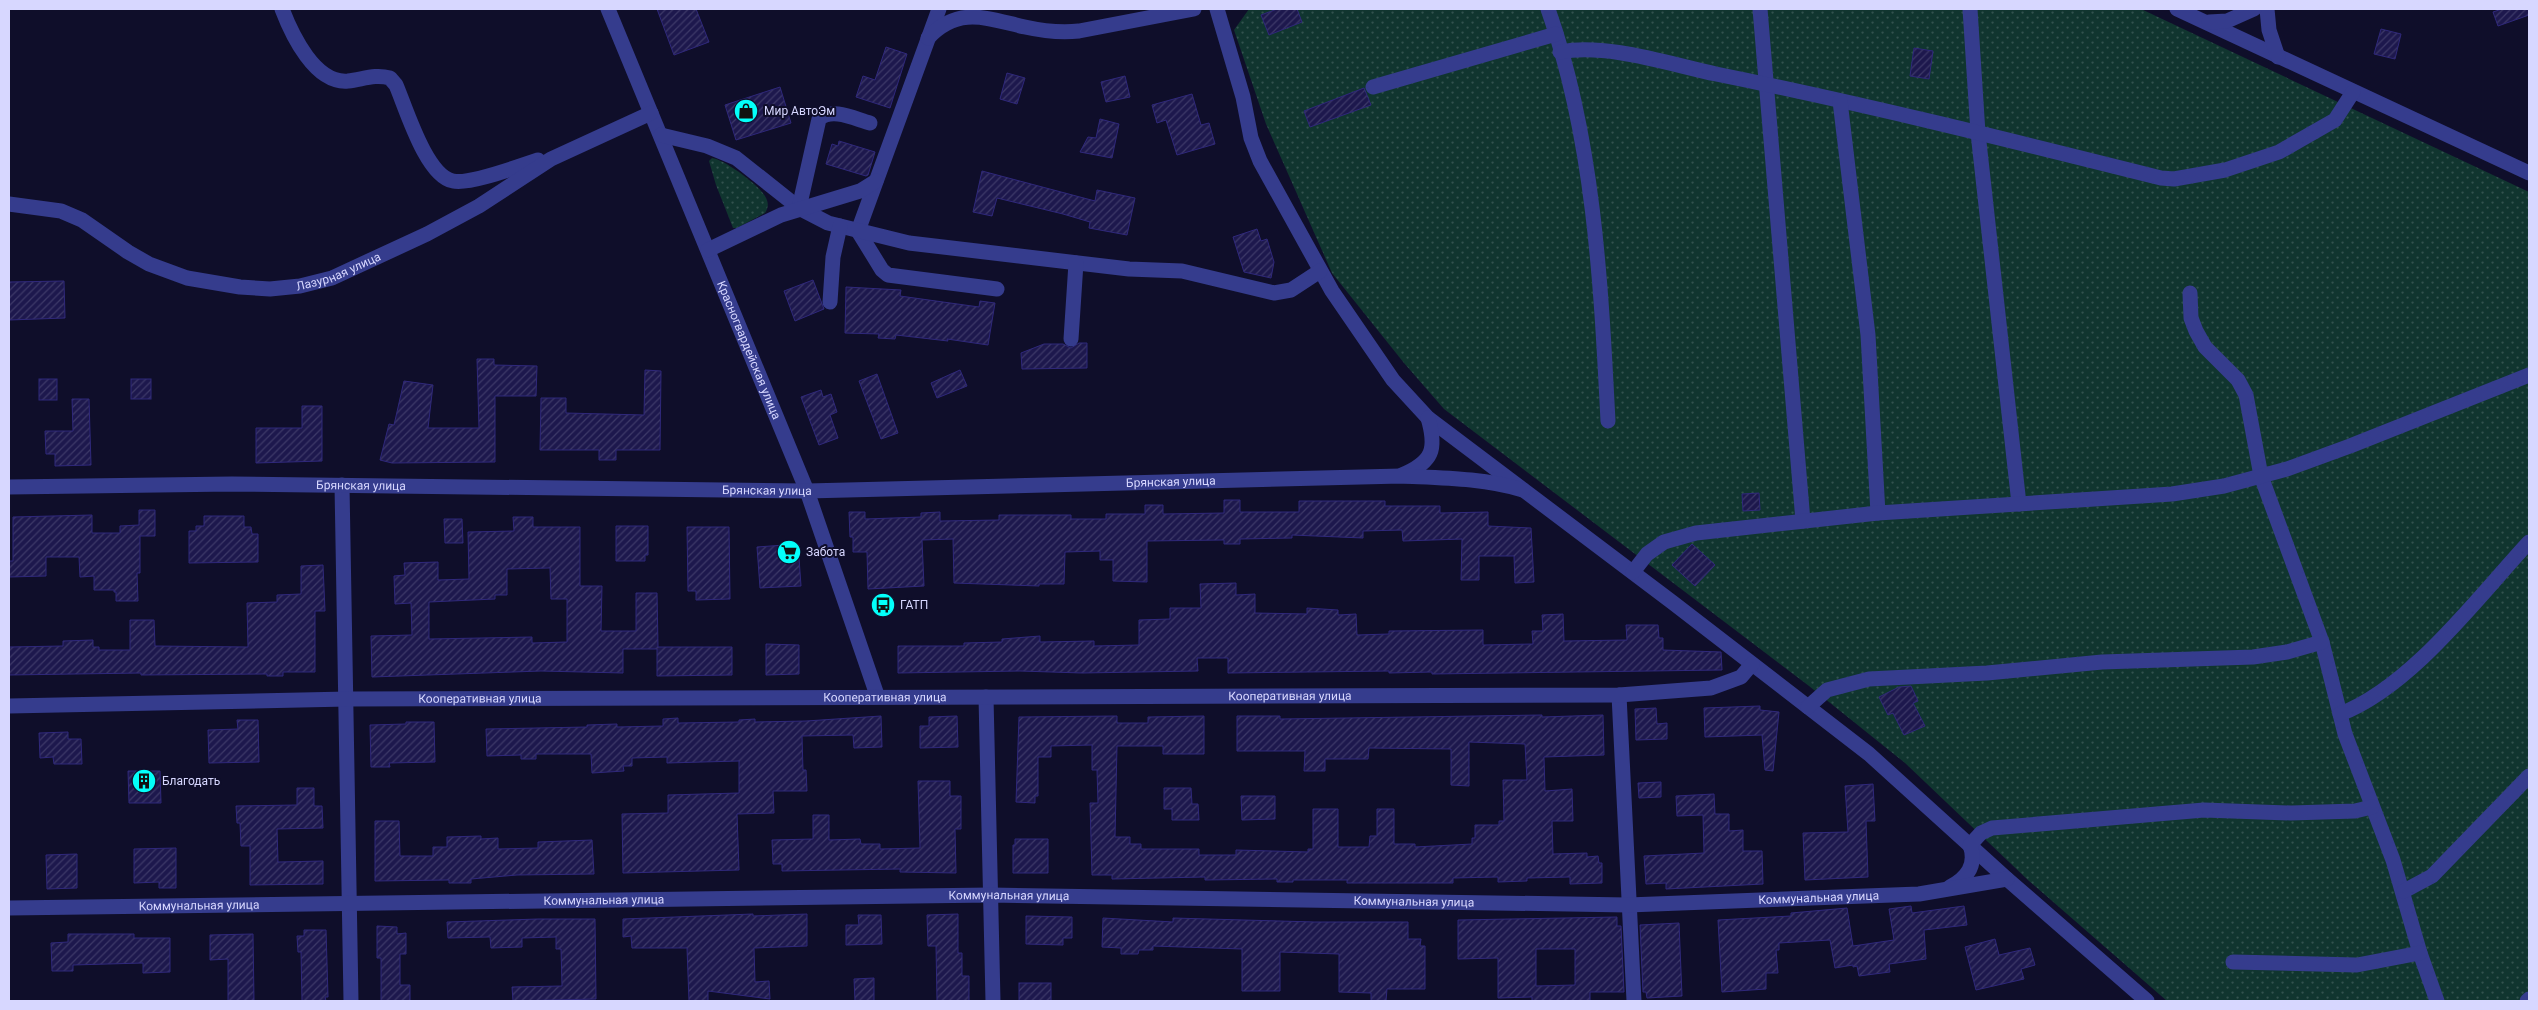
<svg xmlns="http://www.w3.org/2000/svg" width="2538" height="1010" viewBox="0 0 2538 1010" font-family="Roboto,sans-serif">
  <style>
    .grass { fill: url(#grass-dots) }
    .building { fill: url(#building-hatch); stroke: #2f287b; fill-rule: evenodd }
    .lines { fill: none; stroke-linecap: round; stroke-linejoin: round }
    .minor { stroke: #353c8d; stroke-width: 15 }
    .labels { text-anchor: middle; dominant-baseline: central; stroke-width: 4; stroke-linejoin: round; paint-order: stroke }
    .poi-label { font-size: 12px; fill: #d7d7ff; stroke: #0f0e2a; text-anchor: start }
    .street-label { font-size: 12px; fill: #d7d7ff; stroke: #0f0e2a }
  </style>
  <defs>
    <pattern id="grass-dots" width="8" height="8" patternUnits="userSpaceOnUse" patternTransform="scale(1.25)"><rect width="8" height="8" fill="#10352f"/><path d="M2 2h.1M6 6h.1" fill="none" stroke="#32524e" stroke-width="1.8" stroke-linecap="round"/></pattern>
    <pattern id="building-hatch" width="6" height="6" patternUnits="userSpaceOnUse" patternTransform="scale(1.25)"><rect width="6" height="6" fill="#1d184d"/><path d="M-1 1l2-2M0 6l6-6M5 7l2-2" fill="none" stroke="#3d3968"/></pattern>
  </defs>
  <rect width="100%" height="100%" fill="#0f0e2a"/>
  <g class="grass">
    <path d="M1249,9h892l388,183v809h-362l-138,-120 -124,-118 -96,-77 -365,-277 -40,-46 -72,-90 -66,-149 -32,-94z"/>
    <path d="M712,158c12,1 50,29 54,40 3,6 2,10 -1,15l-28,15h-4l-17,-43 -7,-24z"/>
  </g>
  <g class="building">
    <path d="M657,9h39l13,33 -35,13z"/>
    <path d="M1277,9h20l5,13 -33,13 -8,-20z"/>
    <path d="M2502,9h27v6l-31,11 -5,-14z"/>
    <path d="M2381,29l20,5 -6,25 -21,-5z"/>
    <path d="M886,47l21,7 -17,54 -34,-11 7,-21 12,4z"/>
    <path d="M1914,48l19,3 -4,28 -19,-3z"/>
    <path d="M1007,73l18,5 -8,26 -17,-5z"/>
    <path d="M1125,76l5,21 -24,5 -5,-20z"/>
    <path d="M780,87l11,36 -55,17 -11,-35z"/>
    <path d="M1364,88l7,17 -61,22 -6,-16z"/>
    <path d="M1192,94l9,31 8,-2 6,21 -38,11 -11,-35 -9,3 -5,-18z"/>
    <path d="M1100,119l19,5 -7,34 -32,-6 8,-15 8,1z"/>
    <path d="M839,141l36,11 -7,23 -2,1 -40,-12 6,-20 6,2z"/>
    <path d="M982,171l113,30 2,-11 38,8 -8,37 -38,-7 1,-6 -27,-8 -66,-16 -5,18 -19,-4z"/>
    <path d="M1257,229l4,12 6,-2 7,23 -3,16 -27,-6 -11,-35z"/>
    <path d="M813,280l11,29 -29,12 -11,-30z"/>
    <path d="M64,281l1,37 -56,2v-38z"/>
    <path d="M846,287l55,3 -1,6 79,11 1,-6 15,2 -7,42 -41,-6 1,2 -52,-6 -1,4 -17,-1 1,-4 -34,-1z"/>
    <path d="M1079,343h8v25l-65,1 -1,-16 23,-9h19l8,4z"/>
    <path d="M477,359h17v6l43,1 -1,30h-41v66l-103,1 -12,-3 9,-36 5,1 10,-44 29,4 -5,43h51z"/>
    <path d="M645,370l16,1 -1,79h-44v10h-17v-10h-59l1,-52h25v15l78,2z"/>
    <path d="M960,370l7,16 -30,12 -6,-15z"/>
    <path d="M877,374l21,59 -17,6 -22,-58z"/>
    <rect x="39" y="379" width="18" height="21"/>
    <rect x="131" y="379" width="20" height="20"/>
    <path d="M821,390l2,7 8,-3 6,18 -7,3 8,23 -19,7 -18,-48z"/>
    <path d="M72,399h17l2,66 -36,1v-12h-9l-1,-23h28z"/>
    <path d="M302,406h20v55l-66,2v-35h46z"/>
    <path d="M1759,493l1,17 -17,1 -1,-17z"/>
    <path d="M1224,500h16v12h59v-11h86v5h55v7l48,-1v14l43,2 3,54 -19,1 -1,-27h-35v24h-18l1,-41 -59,2 -1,-11 -39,1v7l-71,-3v3l-52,1v5h-16v-4l-77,1v41l-34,-1v-21h-13v-9l-35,1 -1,32h-25v2l-85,-3 -1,-44 -31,1 2,46 -56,3 -1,-37h-14v-15h-3l-1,-25h16v7l56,-2v-4l19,-1v9l59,-1v-5h72v4h35v-5h39v-9h18v9l61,-1z"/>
    <path d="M139,510h16v26h-15v37h-3l1,28h-22v-9h-2v-2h-20v-14l-14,1 -1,-20h-33v19l-37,1v-16h4v-44l79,-2v18h28v-7l19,-1z"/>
    <path d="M204,516h40v11h7l1,7h6v28l-69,1v-32h7v-5h8z"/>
    <path d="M513,517h20v10h47v59h22l-1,45h35v-38h21l1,54h74v28l-75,1v-27h-34v24l-82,-2 -169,6 -1,-41 41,-1 -1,-32 -16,1 -1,-28 11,-1 -1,-12 34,-1v18l31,-1 -1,-47 46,-1zM550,568l1,31h16v43l-35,1v-6l-103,2v-37l66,-3v-4h12v-26z"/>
    <path d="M444,519h18l1,24h-18z"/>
    <path d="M616,526h32v29h-3v6h-29z"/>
    <path d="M687,527h42l1,72 -34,1v-9h-8z"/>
    <path d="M798,544l3,42 -41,2 -3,-41z"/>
    <path d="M1692,544l23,21 -20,21 -23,-21z"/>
    <path d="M323,565l2,46h-10v61h-32v4h-16v-2l-126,1v-2l-132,2v-28l54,-1v-5l30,-1v7h6v3h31v-30h24l1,26 93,1 -1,-44 30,-1v-7l24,-1v-28z"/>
    <path d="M1236,583v12l19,-1v19l52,1v-6l31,2v5l18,-1 1,21 32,-1v-3l94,-1v15l50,-1 -1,-13h11l-1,-16 21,-1 1,27 63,-1 -1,-15h32l1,13h4v12l58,2 1,18 -290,4v-2l-43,1v-2l-161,2v-15h-31l1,13 -116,2 -62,-2 -122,2v-27h66v-3l38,-1v-3l38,-3v6l54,-1v5l45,-1v-25l31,-1v-11h31l-1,-24z"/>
    <path d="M766,644l33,1v29l-33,1z"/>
    <path d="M1911,686l7,15 -5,2 12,23 -21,9 -11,-22 -5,2 -9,-18 20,-10z"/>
    <path d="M1760,706v4l19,2 -6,59 -8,-1 -3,-35 -57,2 -1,-29z"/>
    <path d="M1656,708l1,16 10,-1v16l-31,1 -1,-31z"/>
    <path d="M1542,715v2l61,-2 1,40 -60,2 1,34 27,-2 1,32h-21l1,33 34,-1v4l11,-1 1,7h3v20l-32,1v-7l-43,1v3l-29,1v-5l-45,1v5h-106v-3h-54v2h-16v-3l-72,1v-3l-93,2v-4h-20l-2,-72h8l-1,-33h-5v-25l-41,1v11h-13v39h-3v7l-19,-1 3,-85 98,-1v7h31v-6l56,-1v38h-41v-8h-46l-2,91h15v7h11v5h58v6h37v-5l72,2v-3h5v-40h25v38h31l1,-11h7v-27h17v35h21v3l57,-3v-6h3v-13h24v-4h5l-1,-41h24l-2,-36 -56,-2v44l-18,-1v-36l-82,-1 -1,11h-43v12h-21l1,-20h-68v-35h43v3z"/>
    <path d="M881,716l1,31 -28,1 -1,-13 -51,1 1,34h3l1,21h-34l1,22 -37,1 2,56 -116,3 -1,-59 46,-1v-18l71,-2v-32l-72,2v-6l-35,1v8h-9l1,5 -32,2 -1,-19h-55v5h-15v-4l-34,1 -1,-27 101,-2v-2l30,-1v3l46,-1v-7l15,-1v5l61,-1v-2l16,-1v3l51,-1z"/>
    <path d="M957,716l1,31 -38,1v-22h9v-9z"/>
    <path d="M237,720h21l1,42 -50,1 -1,-33 30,-1z"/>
    <path d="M406,722h28l1,40 -46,1 1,4h-19l-1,-42 36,-1z"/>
    <path d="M68,732v7h13l1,25h-28l-1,-7 -13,1 -1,-25z"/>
    <path d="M128,771h32l1,32h-32z"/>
    <path d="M918,781h32v15h11v33h-6l1,44 -56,-1v-3l-118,2v-7h-9l-1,-24 41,-1v-24h16v25l31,-1 1,5h19v5l40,-1z"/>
    <path d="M1661,782v15l-22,1 -1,-15z"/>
    <path d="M1873,784l2,37h-9l2,56 -63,3 -2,-47 45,-1 -3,-46z"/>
    <path d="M297,788h17v18h8l1,22 -46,1 1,33 45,-1v23l-73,1v-39h-9l-1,-23h-3l-1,-17 61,-1z"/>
    <path d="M1164,788h27l1,16h6l1,16h-27v-11h-8z"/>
    <path d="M1714,794l1,20h14v17l14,-1v21h19l1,33 -97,5v-6l-20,1 -2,-28 60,-3 -1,-38 -26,1 -1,-20z"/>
    <path d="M1241,796h34v23l-33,1z"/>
    <path d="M375,821h24l1,35h33v-9h14v-10l34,-1v3l17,-1v11l40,-1v-6l54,-2 2,34 -77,1 -46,4v4h-22v-3l-74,1z"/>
    <path d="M1015,839h33v34h-35v-28h2z"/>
    <path d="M176,848v40h-17v-6l-25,1v-34z"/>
    <path d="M77,854v34l-30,1 -1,-34z"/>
    <path d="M1911,906l1,7 52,-7 3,19 -43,5 2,29 -37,5 1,8 -31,4 -2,-10 -4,1v-2l-18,3 -5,-28 -51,3v7h-3l2,23h-12v16l-44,3 -4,-72 73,-4v-3l56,-5 6,38 41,-6 -5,-31z"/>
    <path d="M753,914v2l54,-2v32l-53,2 1,34 14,-1 1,18 -62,-8v10h-19l-2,-53h-55l-1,-12 -8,1v-18z"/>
    <path d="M958,914v39h4v23h7v25h-32l-1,-55h-8l-1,-31z"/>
    <path d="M858,915h23l1,29 -36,1v-20h13z"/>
    <path d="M1026,916l46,1v21h-9v7l-37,-1z"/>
    <path d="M1617,917v9h4l3,66h-34v9h-58v-4l-34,1v-40l-40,1v-39zM1536,949h39v36l-39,1z"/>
    <path d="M1103,918l70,4v-4l142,4h93v17h13l-1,7h5v43h-38l-1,12h-15v-8l-32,-1v-38l-59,-2v39h-38v-42l-89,-3v4h-14l-1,4h-17v-6l-19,-1z"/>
    <path d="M538,919h57l1,80 -83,2 -1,-14 50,-1 -1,-37h-5v-12l-34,1v9l-31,1 -1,-11 -42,1 -1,-16z"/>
    <path d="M1679,923l3,73 -35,2 -1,-6h-3l-3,-67z"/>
    <path d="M377,926l20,1v7l9,-1v21h-6v31h10v16h-29v-43h-4z"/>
    <path d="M304,930h22l2,67h-3l1,4h-24l-1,-49h-3l-1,-16h7z"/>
    <path d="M68,934h66v4h36v34l-27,1v-10l-70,2v6h-21l-1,-28 17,-1z"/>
    <path d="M253,934l1,67h-26v-42l-18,1v-25z"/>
    <path d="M1995,939l4,16 31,-7 5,17 -14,4 3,10 -48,11 -11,-43z"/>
    <path d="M874,978v23h-19l-1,-22z"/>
    <rect x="1019" y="983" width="32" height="18"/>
  </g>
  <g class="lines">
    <g class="minor">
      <path d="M282,9c10,26 33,75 66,72 16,-2 27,-7 42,-3l6,7c10,23 30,91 57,96 17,4 66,-15 85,-21"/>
      <path id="s1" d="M608,9l199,482 70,204"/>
      <path d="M939,9l-81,222 24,39 6,5 109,14"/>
      <path d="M1217,9l26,88 8,41 9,23 72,130 61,89 35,38 244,184 197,152 138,125 140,122"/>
      <path d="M1548,9c46,130 53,275 60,412"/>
      <path d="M1760,9l43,512"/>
      <path d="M1970,9l8,124 41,371"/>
      <path d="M2177,9l352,164"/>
      <path d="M2267,9l2,21 9,27"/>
      <path d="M2209,22l18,-1 27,-12"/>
      <path d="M928,38c31,-33 60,-19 97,-11 18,4 36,6 54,4l115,-22"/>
      <path d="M1560,52c47,-9 109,12 156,22 149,30 297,67 445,104l13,1 51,-9 54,-18 56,-32 18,-28"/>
      <path d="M1373,87l183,-53"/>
      <path d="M1840,101l28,234 10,178"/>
      <path d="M661,135l46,11 29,12 63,50 29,15 81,20 220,26 53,2 92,22 17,-3 29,-19"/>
      <path id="s2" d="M9,204l52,7 21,9 46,32 21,12 38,14 53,9 30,2 30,-3 32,-8 95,-44 52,-28 72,-47 100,-46"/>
      <path d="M799,208l20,-89c13,-12 36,0 51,4"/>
      <path d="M708,250l73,-35 79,-24 16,-10"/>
      <path d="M2190,293l1,25 5,13 9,16 33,33 8,15 15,81 61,166 23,92 48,126 27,93 17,48"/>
      <path d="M830,302l3,-45 7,-31"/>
      <path d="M1071,339l5,-76"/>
      <path d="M1402,475c31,-13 35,-26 26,-57"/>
      <path d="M342,485l9,516"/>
      <path id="s3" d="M9,487l223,-3 575,7 594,-15c41,2 82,2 122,14"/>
      <path d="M1633,572l14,-18 17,-12 32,-9 182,-20 294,-19 52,-8 63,-17 63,-23 179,-71"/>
      <path d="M1619,695l15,306"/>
      <path d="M986,697l7,304"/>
      <path id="s4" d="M9,706l339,-7 1271,-4 92,-7 30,-11 11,-13"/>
      <path d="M1808,707l19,-17 42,-11 118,-6 115,-11 151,-5 34,-5 35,-10"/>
      <path d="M2340,714c71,-27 138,-117 189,-172"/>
      <path d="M1950,887c17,-9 27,-22 20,-42l11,-12 11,-5 212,-18 87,3 64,-2 17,-4"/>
      <path d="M2404,891l28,-15 97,-100"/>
      <path id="s5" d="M9,908l982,-13 637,10 291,-11 88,-15"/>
      <path d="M2233,962l124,3 63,-12"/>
      <path d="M2527,1001l2,-2"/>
    </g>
  </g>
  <defs>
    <g id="shop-disc" transform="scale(1.25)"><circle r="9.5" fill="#03fffa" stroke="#0f0e2a"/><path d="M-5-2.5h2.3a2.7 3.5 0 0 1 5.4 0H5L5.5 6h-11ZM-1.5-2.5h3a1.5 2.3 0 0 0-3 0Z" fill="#111"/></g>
    <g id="supermarket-disc" transform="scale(1.25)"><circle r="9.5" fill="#03fffa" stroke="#0f0e2a"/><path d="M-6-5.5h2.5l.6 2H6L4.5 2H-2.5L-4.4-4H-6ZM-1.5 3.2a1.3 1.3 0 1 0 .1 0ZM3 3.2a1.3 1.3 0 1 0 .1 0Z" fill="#111"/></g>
    <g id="bus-disc" transform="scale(1.25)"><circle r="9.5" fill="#03fffa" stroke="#0f0e2a"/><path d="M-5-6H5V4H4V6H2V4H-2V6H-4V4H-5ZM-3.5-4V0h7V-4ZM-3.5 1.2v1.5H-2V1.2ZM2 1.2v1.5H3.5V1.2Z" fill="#111"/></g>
    <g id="building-disc" transform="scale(1.25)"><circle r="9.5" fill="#03fffa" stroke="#0f0e2a"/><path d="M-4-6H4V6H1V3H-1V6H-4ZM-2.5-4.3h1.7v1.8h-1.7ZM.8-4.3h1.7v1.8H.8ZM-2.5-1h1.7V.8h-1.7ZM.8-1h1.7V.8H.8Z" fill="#111"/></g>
  </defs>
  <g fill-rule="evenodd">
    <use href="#shop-disc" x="746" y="111"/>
    <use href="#supermarket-disc" x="789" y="552"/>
    <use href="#bus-disc" x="883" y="605"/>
    <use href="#building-disc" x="144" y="781"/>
  </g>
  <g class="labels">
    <g class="poi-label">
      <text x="764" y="111">Мир АвтоЭм</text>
      <text x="806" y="552">Забота</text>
      <text x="900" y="605">ГАТП</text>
      <text x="162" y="781">Благодать</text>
    </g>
    <g class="street-label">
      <text stroke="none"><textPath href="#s2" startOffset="351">Лазурная улица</textPath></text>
      <text stroke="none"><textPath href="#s1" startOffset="369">Красногвардейская улица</textPath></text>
      <text stroke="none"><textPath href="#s3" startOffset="1162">Брянская улица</textPath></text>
      <text stroke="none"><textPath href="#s3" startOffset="352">Брянская улица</textPath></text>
      <text stroke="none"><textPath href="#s3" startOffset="758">Брянская улица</textPath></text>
      <text stroke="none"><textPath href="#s4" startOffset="876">Кооперативная улица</textPath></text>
      <text stroke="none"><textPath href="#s4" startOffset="1281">Кооперативная улица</textPath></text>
      <text stroke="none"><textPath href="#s4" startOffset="471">Кооперативная улица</textPath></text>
      <text stroke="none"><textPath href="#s5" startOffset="1000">Коммунальная улица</textPath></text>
      <text stroke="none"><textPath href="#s5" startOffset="1810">Коммунальная улица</textPath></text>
      <text stroke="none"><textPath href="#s5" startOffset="595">Коммунальная улица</textPath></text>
      <text stroke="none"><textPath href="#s5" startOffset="1405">Коммунальная улица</textPath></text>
      <text stroke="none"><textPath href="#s5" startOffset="190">Коммунальная улица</textPath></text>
    </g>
  </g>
  <rect width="2538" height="1010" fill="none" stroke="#d7d7ff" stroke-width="20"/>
</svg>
